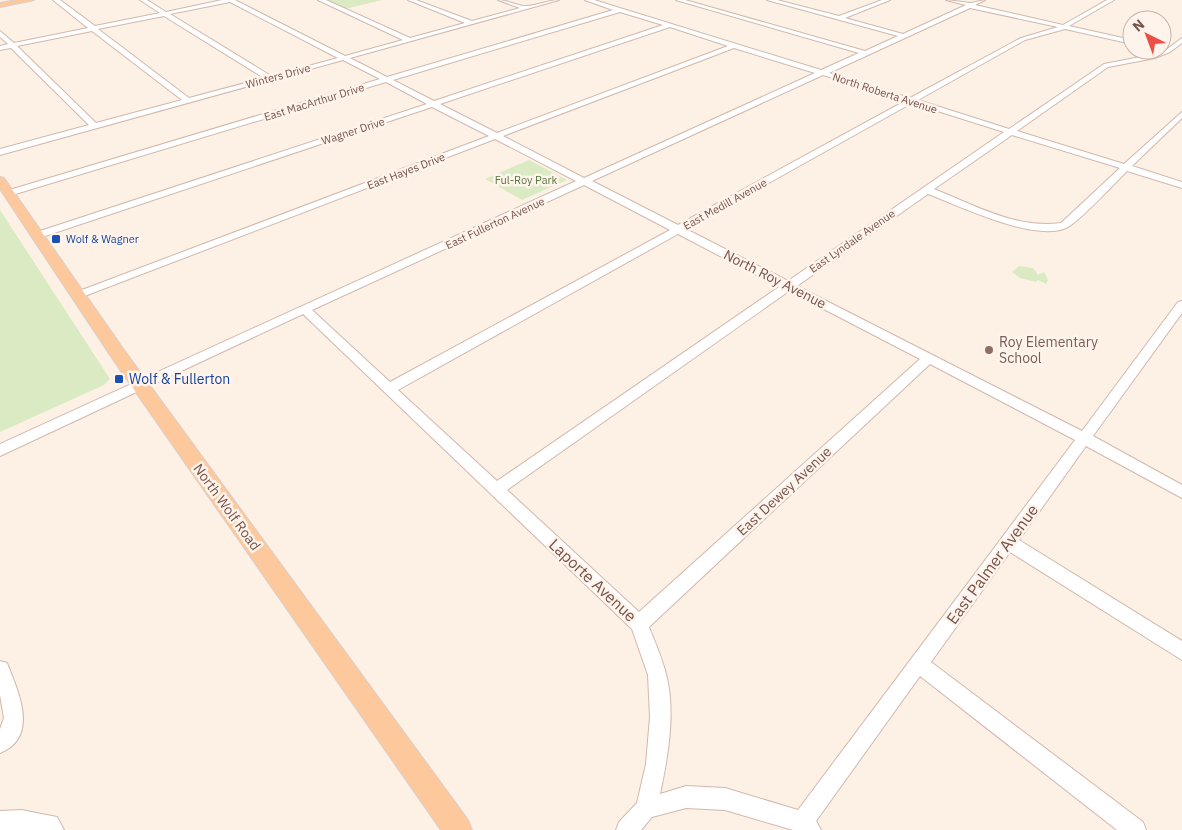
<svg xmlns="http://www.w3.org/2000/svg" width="1182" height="830" viewBox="0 0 1182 830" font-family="'IBM Plex Sans',sans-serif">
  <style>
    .green { fill: #daebc3 }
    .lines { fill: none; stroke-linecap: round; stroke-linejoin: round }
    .minor-casing { stroke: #d1b8ad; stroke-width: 2 }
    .major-casing { stroke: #d9cfcc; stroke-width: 2 }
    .minor { fill: #fff; fill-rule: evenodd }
    .major { fill: #fdc89c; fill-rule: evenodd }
    .transit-dot { fill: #1a4fb4; stroke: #fff4ec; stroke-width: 2 }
    .education-dot { fill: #8d6e63; stroke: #fff4ec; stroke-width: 2 }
    .labels { text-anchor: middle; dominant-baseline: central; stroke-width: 5; stroke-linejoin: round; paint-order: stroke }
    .far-street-label { font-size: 11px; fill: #775249; stroke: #fff4ec }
    .far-park-label { font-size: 11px; fill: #58783e; stroke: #fff4ec }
    .far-transit-label { font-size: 11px; fill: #164399; stroke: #fff4ec; text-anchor: start }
    .street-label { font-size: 14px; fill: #775249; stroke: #fff4ec }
    .education-label { font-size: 14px; fill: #785e54; stroke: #fff4ec; text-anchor: start }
    .transit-label { font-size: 14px; fill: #164399; stroke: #fff4ec; text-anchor: start }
    .near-street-label { font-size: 16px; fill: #775249; stroke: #fff4ec }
  </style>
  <rect width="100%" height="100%" fill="#fdf0e5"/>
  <g class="green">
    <path d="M326,0h56l-37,9z"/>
    <path d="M529,160l38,20 -45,20 -37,-21z"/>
    <path d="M0,210l110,169 -6,6 -104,47z"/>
    <path d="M1019,266l14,2 5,7 6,-3 4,8 -2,4 -8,-4 -2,2 -16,-4 -8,-6z"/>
  </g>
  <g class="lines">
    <g class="minor-casing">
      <g id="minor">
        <path d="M53,0h7l35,26 65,-13 -20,-13h7l19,12 56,-12h13l110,56 58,-16 -85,-40h8l84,38 55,-15 -57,-23h8l56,21 48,-13 -22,-8c10,0 19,6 28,6 11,0 22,-6 33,-6l-209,58 37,19 226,-67 -28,-10h9l227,70 38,-17 -183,-53h9l180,51 33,-15 -131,-36h10l62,16 43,-16h8l-45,18 58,16 63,-29 -20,-5 25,3 14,-3 -10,5 88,20 44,-25h7l-45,26 63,14v4l-67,-15 -40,11 -107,60 91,29 95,-65 47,-9 15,-5 16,-12v5l-12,9 -15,6 -47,9 -91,64 107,33 58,-52v6l-50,48 50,16v6l-55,-17c-11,11 -50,53 -61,57 -33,14 -106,-22 -138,-34l-131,92 285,145 96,-129 4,-1v12l-89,123 89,49v13l-96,-52 -67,94 163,101v19l-172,-108 -79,110 212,160 3,8h-29l-197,-154 -104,145 5,9h-28l-68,-20 -39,-2 -34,9 -11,13h-25l3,-8 18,-19 9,-39 4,-47 -2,-42 -16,-46 -329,-315 -303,142v-12l576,-263 -81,-42 -413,158h-8v-4l415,-157 -57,-29 -390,130h-8v-4l393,-129 -41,-22 -374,113h-6v-4l374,-112 -37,-19 -343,95v-6l89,-24 -78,-77 -11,2v-4l8,-2 -8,-7v-6l14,12 74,-15zM230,2l108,56 -67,18 -101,-62zM970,8l88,19 -37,11 -111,60 -81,-25zM620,12l43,13 -229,76 -41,-21zM164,16l100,62 -75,20 -91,-69zM670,27l58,19 -231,87 -57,-29zM92,31l90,69 -86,23 -79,-77zM734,48l81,25 -231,105 -81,-42zM823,75l82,26 -227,124 -86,-44zM912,103l92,29 -216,149 -102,-52zM1012,135l108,33 -59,55c-45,6 -87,-18 -127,-34zM584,185l86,45 -280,152 -78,-72zM678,234l101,53 -282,194 -99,-91zM789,291l131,68 -281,253 -132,-122zM930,364l145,76 -277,370 -73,-22 -39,-2 -26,8c8,-38 16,-82 6,-120 -4,-16 -11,-32 -17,-47z"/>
        <path d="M0,661l7,2c11,28 33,74 -7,90v-24l4,-11 -4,-23z"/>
        <path d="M21,810l36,7 7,13h-64v-19z"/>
      </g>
    </g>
    <g class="major-casing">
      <g id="major">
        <path d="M17,0h17l-34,7v-4z"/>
        <path d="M0,177l4,1 120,172 344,470 4,10h-31l-329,-472 -112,-169z"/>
      </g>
    </g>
    <use href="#minor" class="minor"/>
    <use href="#major" class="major"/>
  </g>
  <g class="transit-dot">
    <rect x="51" y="234" width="10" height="10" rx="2.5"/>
    <rect x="114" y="374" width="10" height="10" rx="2.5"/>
  </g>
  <circle class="education-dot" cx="989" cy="350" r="5"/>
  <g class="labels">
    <g class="far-street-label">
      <text transform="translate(278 76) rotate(-15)">Winters Drive</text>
      <text transform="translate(885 93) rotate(18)">North Roberta Avenue</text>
      <text transform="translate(314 102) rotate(-17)">East MacArthur Drive</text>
      <text transform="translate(353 131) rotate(-18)">Wagner Drive</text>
      <text transform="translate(406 171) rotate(-21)">East Hayes Drive</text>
      <text transform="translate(725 204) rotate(-29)">East Medill Avenue</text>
      <text transform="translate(495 223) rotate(-25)">East Fullerton Avenue</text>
      <text transform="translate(852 241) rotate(-35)">East Lyndale Avenue</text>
    </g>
    <g class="far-park-label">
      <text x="526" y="180">Ful-Roy Park</text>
    </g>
    <g class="far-transit-label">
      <text x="66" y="239">Wolf &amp; Wagner</text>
    </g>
    <g class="street-label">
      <text transform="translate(775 279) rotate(27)">North Roy Avenue</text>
      <text transform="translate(784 491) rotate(-43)">East Dewey Avenue</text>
      <text transform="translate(227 507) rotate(54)">North Wolf Road</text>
    </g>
    <g class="education-label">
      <text x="999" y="342">Roy Elementary<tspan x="999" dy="16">School</tspan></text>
    </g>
    <g class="transit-label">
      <text x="129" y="379">Wolf &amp; Fullerton</text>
    </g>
    <g class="near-street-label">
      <text transform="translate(992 564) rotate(-54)">East Palmer Avenue</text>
      <text transform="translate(593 580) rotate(43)">Laporte Avenue</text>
    </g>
  </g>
  <g transform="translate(1147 35) rotate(318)"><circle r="24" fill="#fff4ec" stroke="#c9b3ab"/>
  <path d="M0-4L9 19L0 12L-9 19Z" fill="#eb4f46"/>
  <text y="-8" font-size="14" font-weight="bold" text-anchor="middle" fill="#775249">N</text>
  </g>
</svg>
